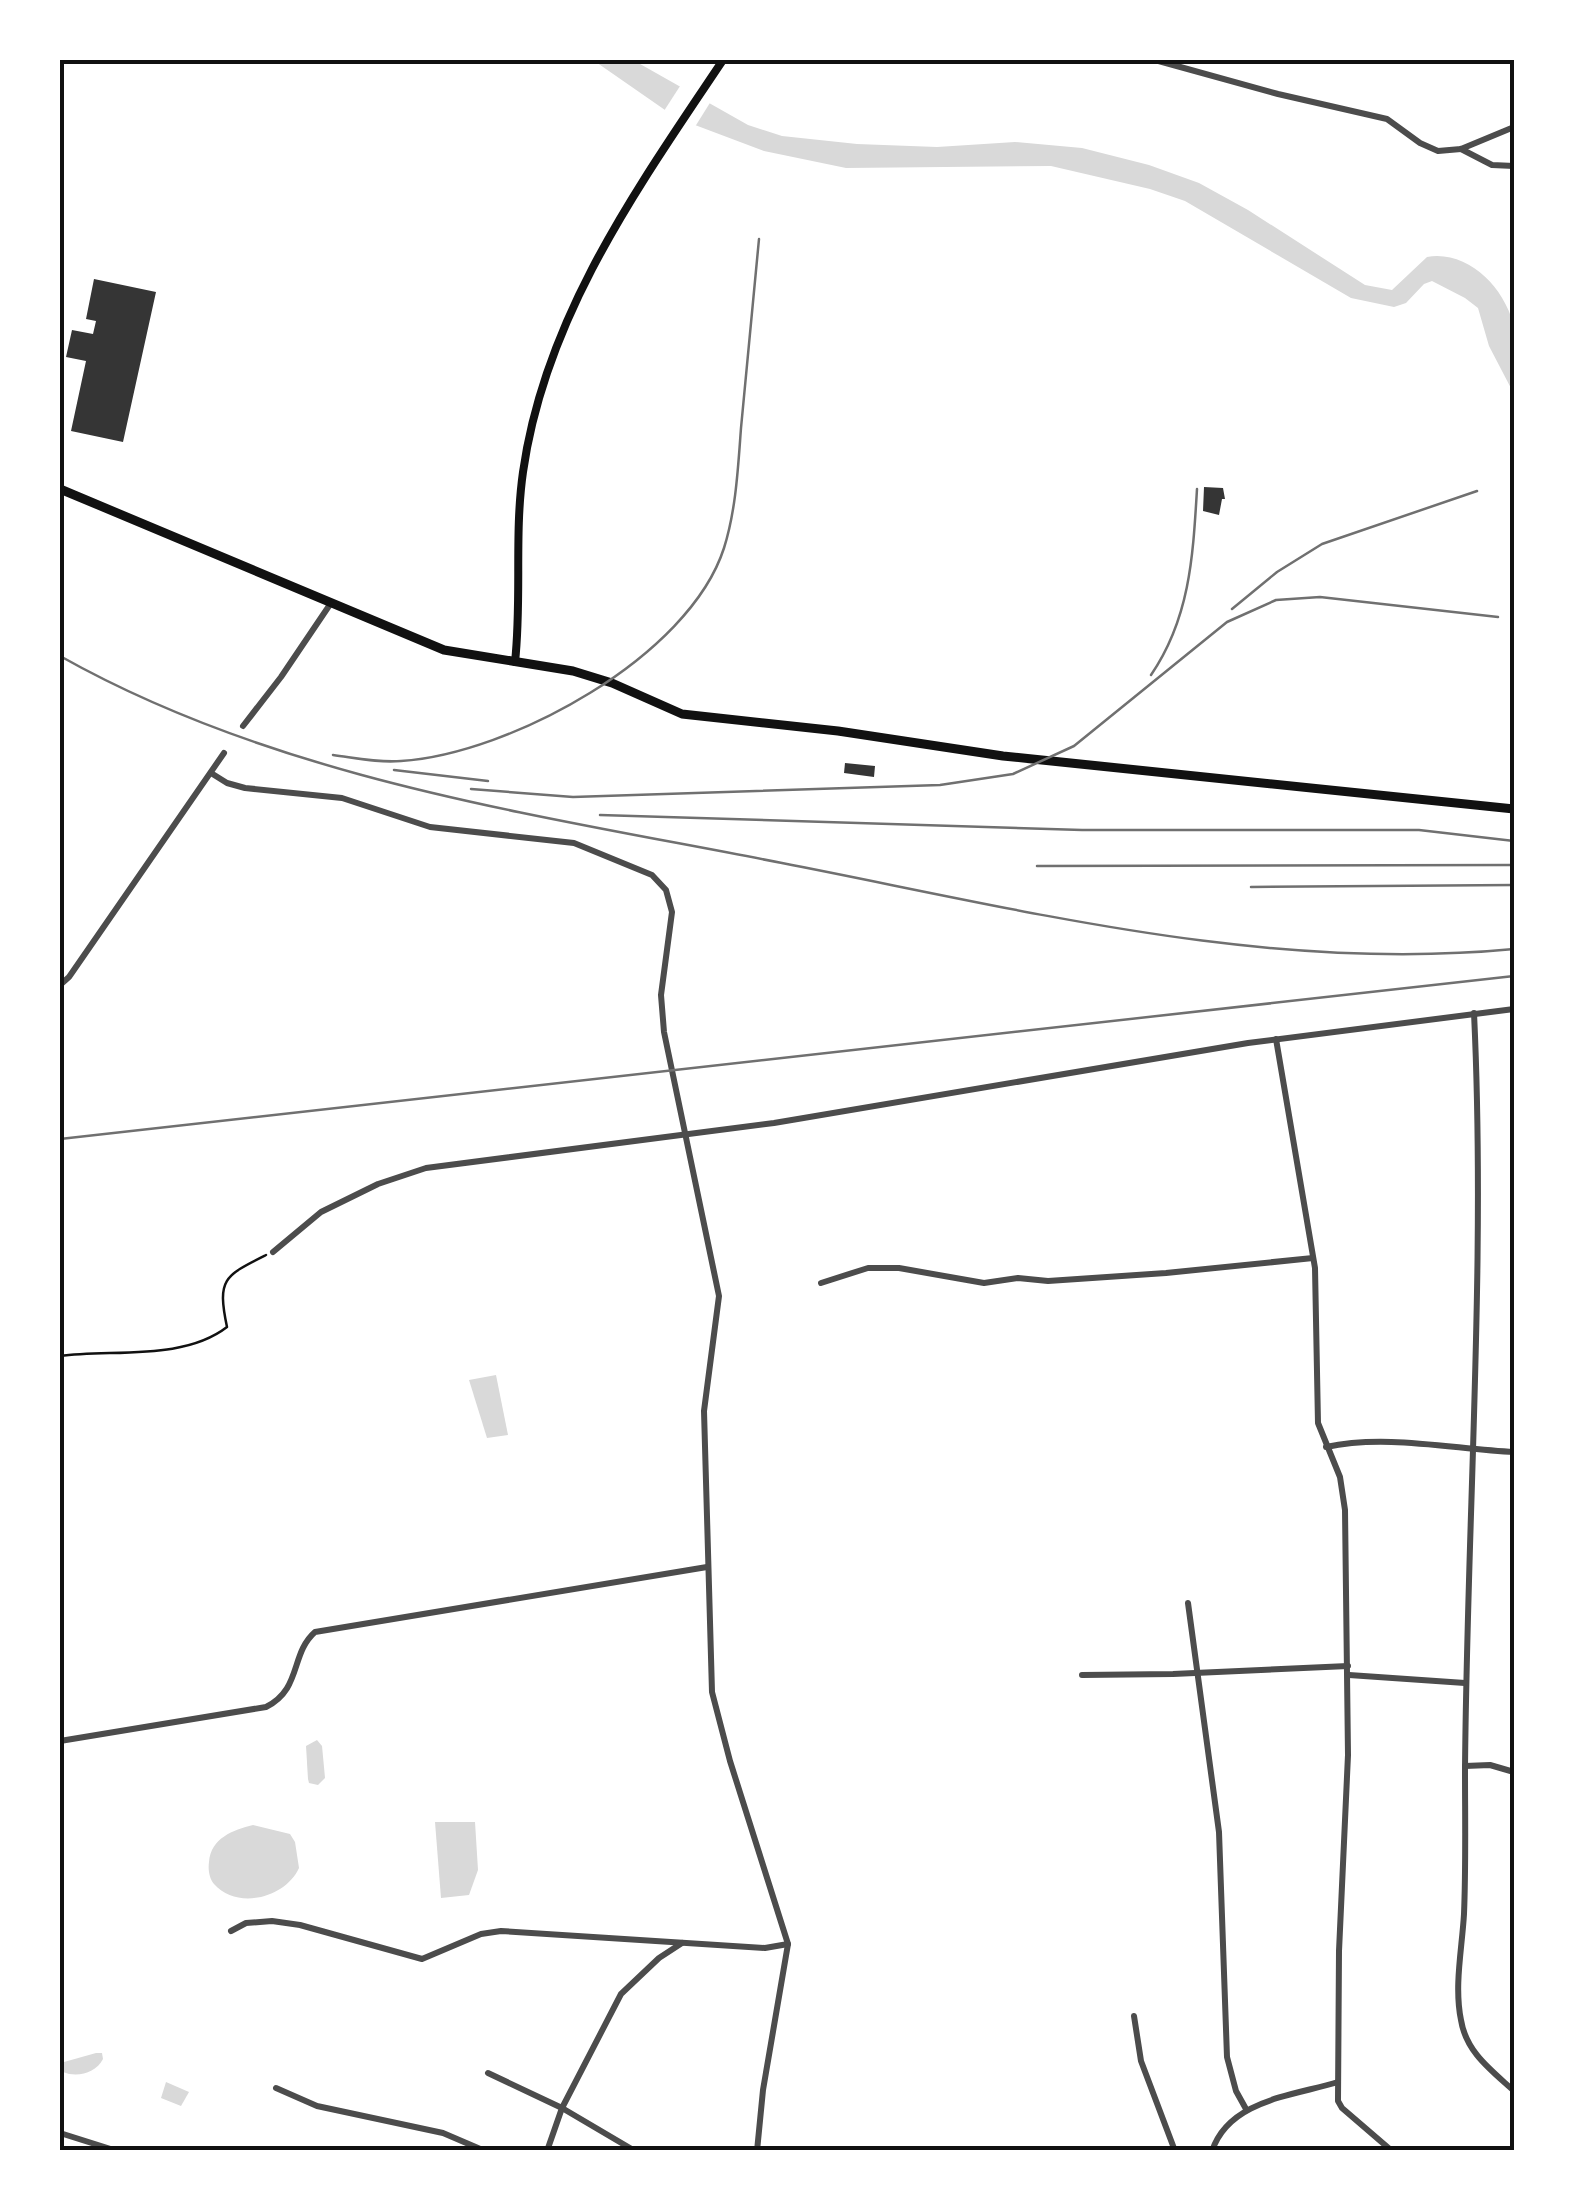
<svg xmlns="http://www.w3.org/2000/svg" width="1574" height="2211" viewBox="0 0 1574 2211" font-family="Ubuntu,sans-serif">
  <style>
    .water { fill: #d9d9d9 }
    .pier { fill: #fff }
    .building { fill: #353535 }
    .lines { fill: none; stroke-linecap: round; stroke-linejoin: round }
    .path { stroke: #111; stroke-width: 2.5 }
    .minor { stroke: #4c4c4c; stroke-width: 6 }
    .secondary { stroke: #111; stroke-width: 8 }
    .primary { stroke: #111; stroke-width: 9 }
    .rail { stroke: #707070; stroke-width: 2.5 }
    .neatline { fill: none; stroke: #111; stroke-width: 4 }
  </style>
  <rect width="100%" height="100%" fill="#fff"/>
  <g class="water">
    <path d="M593,60h40l115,65 34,11 75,8 80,3 78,-5 67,6 67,17 50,18 49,27 117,75 27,5 35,-33c40,-7 76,29 86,66 6,20 1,50 1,71l-25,-48 -11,-38 -13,-10 -33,-17 -8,3 -18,19 -12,4 -43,-9 -166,-97 -35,-12 -99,-23 -205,2 -82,-17 -69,-26 -30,-15z"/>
    <path d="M496,1375l12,60 -21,3 -18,-58z"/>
    <path d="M317,1740l5,6 3,32 -7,7 -9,-2 -1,-4 -2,-33z"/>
    <path d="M435,1822h40l3,48 -9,25 -28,3z"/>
    <path d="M253,1825l37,9 5,8 4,26c-13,29 -61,43 -85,16 -5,-6 -6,-15 -5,-22 2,-24 24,-32 44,-37z"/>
    <path d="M96,2053h6l1,6c-7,14 -26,19 -40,13l1,-10z"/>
    <path d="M166,2082l23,10 -8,14 -20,-8z"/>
  </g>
  <path class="pier" d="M682,83l31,15 -20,32 -31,-16z"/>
  <g class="building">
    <path d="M94,279l62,13 -33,150 -52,-11 15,-70 -20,-4 6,-27 21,4 3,-13 -10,-2z"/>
    <path d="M1204,487l19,1 2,11h-3l-3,16 -16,-4z"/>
    <path d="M845,763l30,3 -1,11 -30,-4z"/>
  </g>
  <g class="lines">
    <path class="path" d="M60,1356c52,-7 123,5 167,-29 -10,-48 -3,-51 39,-72"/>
    <g class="minor">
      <path d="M1155,60l123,34 109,25 33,24 18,8 23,-2 53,-22"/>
      <path d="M1461,149l31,16 22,1"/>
      <path d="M243,726l38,-49 50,-74"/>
      <path d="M211,773l16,10 18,5 97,10 88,29 144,16 78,32 14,15 6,22 -11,83 3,37 55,264 -15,115 8,281 18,69 58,183 -25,146 -6,61"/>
      <path d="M60,985l9,-8 155,-224"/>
      <path d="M1474,1013c12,252 -7,505 -9,757 0,48 1,96 -1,144 -2,35 -10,72 -3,106 5,32 30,50 53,71"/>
      <path d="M1276,1039l39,229 3,155 22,54 5,33 3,245 -9,196 -1,150 4,7 50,43"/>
      <path d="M273,1252l48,-40 57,-28 48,-16 348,-45 474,-80 266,-34"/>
      <path d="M821,1283l47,-15h31l85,15 34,-5 30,3 118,-8 147,-15"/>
      <path d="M1326,1447c60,-13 127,2 188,5"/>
      <path d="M1188,1603l31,229 8,225 9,34 10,18"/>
      <path d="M1082,1675l91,-1 175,-8"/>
      <path d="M1349,1675l116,8"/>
      <path d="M60,1741l206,-34c36,-18 24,-53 49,-75l392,-65"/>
      <path d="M1465,1766l25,-1 24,7"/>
      <path d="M231,1931l15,-8 26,-2 28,4 122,34 59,-25 20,-3 264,17 23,-4"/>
      <path d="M1134,2016l7,45 34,90"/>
      <path d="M488,2073l74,35 73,43"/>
      <path d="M276,2088l41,18 126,27 42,18"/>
      <path d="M60,2133l57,18"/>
      <path d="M547,2151l15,-43 59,-114 38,-36 23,-15"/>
      <path d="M1212,2151c17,-51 80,-55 126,-69"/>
    </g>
    <path class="secondary" d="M515,662c7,-63 -1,-127 8,-190 22,-156 115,-285 200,-412"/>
    <path class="primary" d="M60,489l384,161 129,21 39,12 70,31 156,17 165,25 511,53"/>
    <g class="rail">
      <path d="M1232,609l45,-37 45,-28 155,-53"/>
      <path d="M60,656c220,124 478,159 722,207 242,47 484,110 732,86"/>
      <path d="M1151,675c39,-57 42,-119 46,-186"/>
      <path d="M333,755c23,3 46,8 68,6 109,-7 288,-104 323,-213 12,-38 14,-80 17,-120 6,-63 12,-126 18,-189"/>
      <path d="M394,770l94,11"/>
      <path d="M471,789l102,8 367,-12 73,-11 61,-28 153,-124 49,-22 44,-3 178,20"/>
      <path d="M600,815l482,15h337l95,11"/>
      <path d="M1037,866l477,-1"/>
      <path d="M1251,887l263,-2"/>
      <path d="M60,1139l1454,-163"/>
    </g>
  </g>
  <rect width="1574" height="2211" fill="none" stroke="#ffffff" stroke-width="125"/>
  <rect x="62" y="62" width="1450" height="2086" class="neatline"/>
</svg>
